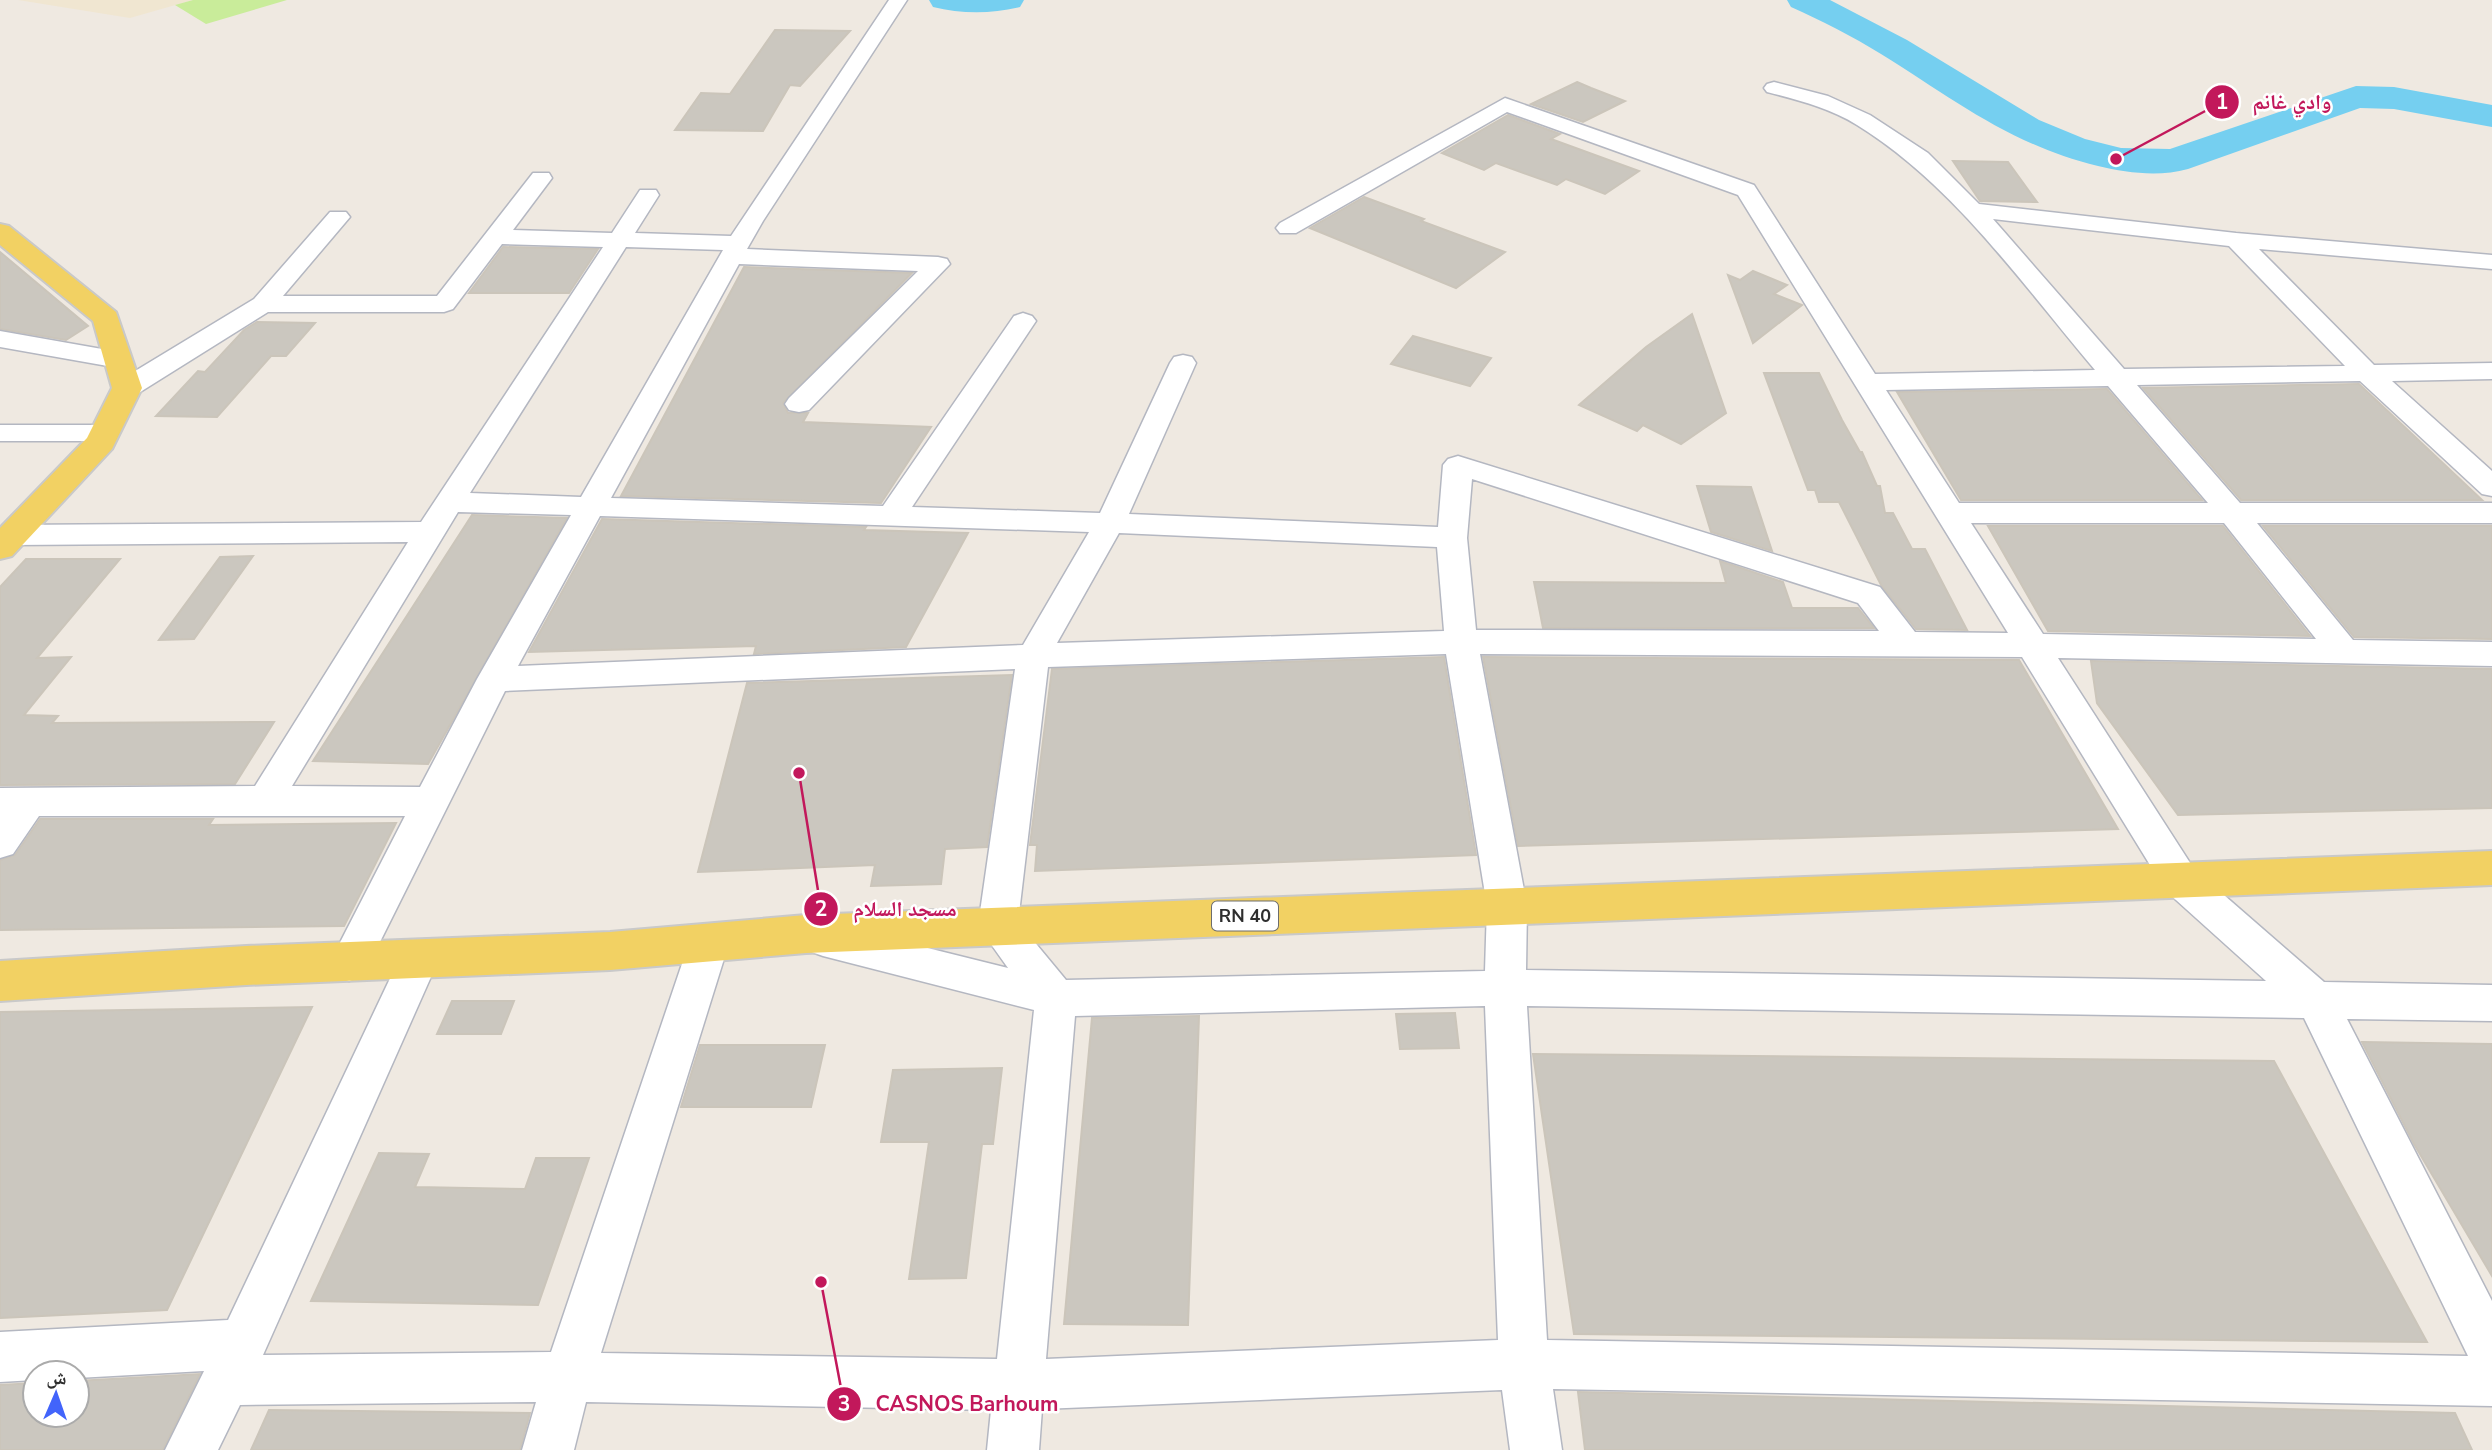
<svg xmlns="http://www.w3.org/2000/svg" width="2492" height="1450" viewBox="0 0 2492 1450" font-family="'Nunito Sans','Noto Naskh Arabic',sans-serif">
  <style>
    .education { fill: #f0e6d1 }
    .pitch { fill: #c9ec9a }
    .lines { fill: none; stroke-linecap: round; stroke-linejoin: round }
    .river { fill: #75cff0; fill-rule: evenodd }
    .building { fill: #cbc7bf; stroke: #cbc5ba; stroke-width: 2 }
    .minor-casing { stroke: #b4b7c1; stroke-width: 3 }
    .major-casing { stroke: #c9c9c9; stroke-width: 4 }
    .minor { fill: #fff; fill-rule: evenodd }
    .major { fill: #f2d163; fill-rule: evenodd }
    .labels { text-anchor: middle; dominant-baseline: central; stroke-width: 5; stroke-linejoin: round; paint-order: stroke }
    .shield { fill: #fff; stroke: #6d6d6d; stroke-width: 2 }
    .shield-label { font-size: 18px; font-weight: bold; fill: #2e2e2e }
    .leader { fill: none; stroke: #c2185b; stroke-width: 2.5 }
    .callout-dot { fill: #c2185b; stroke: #fff; stroke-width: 2.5 }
    .mark-label { font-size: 21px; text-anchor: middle; font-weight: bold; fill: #fff }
    .callout-label { font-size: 21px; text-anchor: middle; font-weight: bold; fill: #c2185b; stroke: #fff; stroke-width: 5; stroke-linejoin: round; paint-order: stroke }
  </style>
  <rect width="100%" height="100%" fill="#efe9e1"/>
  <path class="education" d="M18,0h175l-63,18z"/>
  <path class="pitch" d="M193,0h94l-81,24 -31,-19z"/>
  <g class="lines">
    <g class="river">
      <path d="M929,0h95l-4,7c-28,7 -59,7 -87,0z"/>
      <path d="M1787,0h43l77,40 132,80 46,19 36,9 49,1 186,-63 38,1 98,18v22l-98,-18 -34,-1 -172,61c-29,8 -61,4 -90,-3 -87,-21 -143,-66 -217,-112 -29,-18 -59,-33 -90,-47z"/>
    </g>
  </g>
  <g class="building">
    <path d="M775,30l75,1 -50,55 -10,-1 -27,46 -88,-1 26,-37 29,1z"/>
    <path d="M1577,82l14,6 34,13 -42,21 -52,-18z"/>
    <path d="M1508,115l52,19 -9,5 88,32 -34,23 -39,-15 -9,6 -61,-22 -12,7 -42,-17z"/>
    <path d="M1953,161l55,1 29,40 -57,-1z"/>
    <path d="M1364,197l60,22 -3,2 84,31 -49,36 -146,-60z"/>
    <path d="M503,247l95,2 -29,44h-100z"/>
    <path d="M0,252l88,74 -22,14 -66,-11z"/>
    <path d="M744,267l168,6 -129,130 5,10h20l-5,9 128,5 -50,76 -260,-7z"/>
    <path d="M1753,271l34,14 -13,9 28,11 -49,38 -25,-68 12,5z"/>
    <path d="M1692,314l34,99 -45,31 -38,-19 -6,6 -58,-26 67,-58z"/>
    <path d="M257,322l58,1 -29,33h-15l-54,61 -61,-1 42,-45 7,1 39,-42z"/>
    <path d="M1413,336l78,22 -21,28 -79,-22z"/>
    <path d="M1764,373h55l23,47 18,32h2l15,34h3l5,27h8l19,36h13l42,81 -51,-1 -35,-44 -42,-83h-20l-4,-12h-7z"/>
    <path d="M2359,384l123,116h-241l-98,-112z"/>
    <path d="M2107,389l95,111h-241l-64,-108z"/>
    <path d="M1697,486l54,1 21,64 -61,-19z"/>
    <path d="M472,515l95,3 -139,246 -115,-3z"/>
    <path d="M602,519l264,8 -2,3 104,3 -62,114 -152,7 2,-8 -227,6z"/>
    <path d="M1988,526h235l87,110 -262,-5z"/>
    <path d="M2263,526h229v113l-138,-2z"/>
    <path d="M253,556l-59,83 -35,1 61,-83z"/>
    <path d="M26,559h94l-83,99 34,-1 -47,58 34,1 -6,7 222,-1 -39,62 -235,1v-198z"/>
    <path d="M1720,561l63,21 9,26h66l16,20h-331l-9,-46 192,1z"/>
    <path d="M1444,657l32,198 -441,16 2,-26h-7l22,-176z"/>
    <path d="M1483,657l536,3 99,169 -600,17z"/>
    <path d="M2091,661l401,8v139l-314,7 -81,-112z"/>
    <path d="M1012,675l-25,172 -42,2 -4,35 -70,2 4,-21 -177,7 49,-189z"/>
    <path d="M40,819h173l-4,6 187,-2 -52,103 -344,4v-70l15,-5z"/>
    <path d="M452,1001h62l-13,33h-64z"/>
    <path d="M312,1007l-145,303 -167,8v-306z"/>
    <path d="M1455,1013l4,35 -59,1 -4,-35z"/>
    <path d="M1199,1016l-11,309 -124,-1 28,-306z"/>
    <path d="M2362,1042l130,2v232l-78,-132z"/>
    <path d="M700,1045h125l-14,62h-130z"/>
    <path d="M1533,1054l741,7 153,281 -853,-8z"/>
    <path d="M1002,1068l-9,76h-11l-16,134 -57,1 20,-137h-48l12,-72z"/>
    <path d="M379,1153l50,1 -14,33 110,2 11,-31h53l-51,147 -227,-4z"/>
    <path d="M200,1374l-37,76h-163v-65l35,-2v32h42v-34z"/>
    <path d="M1578,1392l877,21 17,37h-887z"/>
    <path d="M269,1410l261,3 -10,37h-269z"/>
  </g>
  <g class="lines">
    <g class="minor-casing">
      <g id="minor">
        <path d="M889,0h18l-144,221 -16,28 191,8 9,2 3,5 -141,146 -10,2 -10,-2 -4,-6 4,-6 129,-127 -179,-7 -128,234 272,8 131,-190 9,-3 9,3 4,5 -124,186 188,6 70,-150 4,-6 9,-2 9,2 4,6 -67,151 309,13 5,-62 5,-6 10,-3 422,131 35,45 93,1 -270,-438 -231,-83 -211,121h-16l-4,-5 4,-5 225,-125 249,87 121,189 220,-4c-72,-85 -142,-186 -238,-245 -27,-17 -59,-25 -90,-33l-3,-4 3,-4 7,-2 54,14 42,19 58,38 51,51 257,29 256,22v14l-233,-20 115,116 118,-2v16l-100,2 100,90v25l-10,-2 -122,-113 -223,4 103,118h252v20h-235l96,117 139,2v24l-434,-8 136,211 130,113 168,3v36l-145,-2 145,282v105l-939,-17 9,61h-52l-8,-60 -460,19 -3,41h-52l4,-40 -405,-8 -12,48h-52l14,-48 -296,3 -22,45h-53l39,-79 -127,7v-5h-42v7l-35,2v-50l228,-12 176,-371 14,-5 14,5 6,12 -175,394 288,-3 137,-406 6,-12 14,-5 14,5 6,12 -127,407 396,6 37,-349 -211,-54 -14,-5 -6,-12 6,-12 14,-5 185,46 -30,-42 37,-257 -510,22 -142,285 -14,5 -14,-5 -6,-12 76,-148h-366l-26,38 -13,4v-70l255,-2 153,-244 -396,3 -12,-5 1,-12 11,-3 409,-3 182,-275 -101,-3 -49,65 -9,3h-176l-131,82 -10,2 -10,-2 -4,-6 4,-6 137,-83 76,-87h16l4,5 -67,79h154l96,-123h16l3,5 -39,52 99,3 28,-43h16l3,5 -24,38 96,3zM1993,219l236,27 116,120 -221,3zM626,247l97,3 -142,247 -111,-4zM2108,386l100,117h-249l-73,-113zM1472,479l386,124 21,28 -403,-1 -9,-92zM458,512l113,3 -94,164 -57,108 -128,-1zM600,516l489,16 -66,113 -505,21zM1971,523h253l92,116 -273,-5zM1119,533l318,14 7,84 -387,12zM1446,654l41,252 -2,65 -419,9 -48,-58 30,-255zM1480,654l542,3 144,234 100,90 -740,-11 1,-64zM1485,1006l13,334 -452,19 29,-343zM1527,1006l777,12 164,338 -921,-16z"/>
        <path d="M0,331l119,21 9,2 4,6 -4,6 -9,2 -119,-21z"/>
        <path d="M0,425h105l10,2 4,6 -4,6 -10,2h-105z"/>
      </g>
    </g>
    <g class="major-casing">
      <g id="major">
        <path d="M0,224l9,2 107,86 26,76 -30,61 -100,107 -12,3v-31l87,-90 25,-50 -19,-67 -93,-76z"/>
        <path d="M2492,851v34l-1686,68 -196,17 -364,15 -246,16v-40l246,-15 364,-14 196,-17z"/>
      </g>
    </g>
    <use href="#minor" class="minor"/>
    <use href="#major" class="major"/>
  </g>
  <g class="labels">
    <rect class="shield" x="1212" y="901.5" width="66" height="29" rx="5"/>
    <g class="shield-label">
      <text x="1245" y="916">RN 40</text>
    </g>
  </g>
  <path class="leader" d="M2116 159L2222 102M799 773L821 909M821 1282L844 1404"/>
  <g class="callout-dot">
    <circle cx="2116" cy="159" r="7"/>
    <circle cx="799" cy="773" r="7"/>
    <circle cx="821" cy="1282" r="7"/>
    <circle cx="2222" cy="102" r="18"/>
    <circle cx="821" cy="909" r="18"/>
    <circle cx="844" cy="1404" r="18"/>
  </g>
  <g class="mark-label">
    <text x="2222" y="109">1</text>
    <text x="821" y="916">2</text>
    <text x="844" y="1411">3</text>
  </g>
  <g class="callout-label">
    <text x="2292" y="109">وادي غانم</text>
    <text x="905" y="916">مسجد السلام</text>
    <text x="967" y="1411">CASNOS Barhoum</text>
  </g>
  <g transform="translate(56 1394) rotate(2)"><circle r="33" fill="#ffffff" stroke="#ababab" stroke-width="2"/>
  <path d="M0-5L12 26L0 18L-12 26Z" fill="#4264fb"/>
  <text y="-10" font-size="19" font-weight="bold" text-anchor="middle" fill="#2e2e2e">ش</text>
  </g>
</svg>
